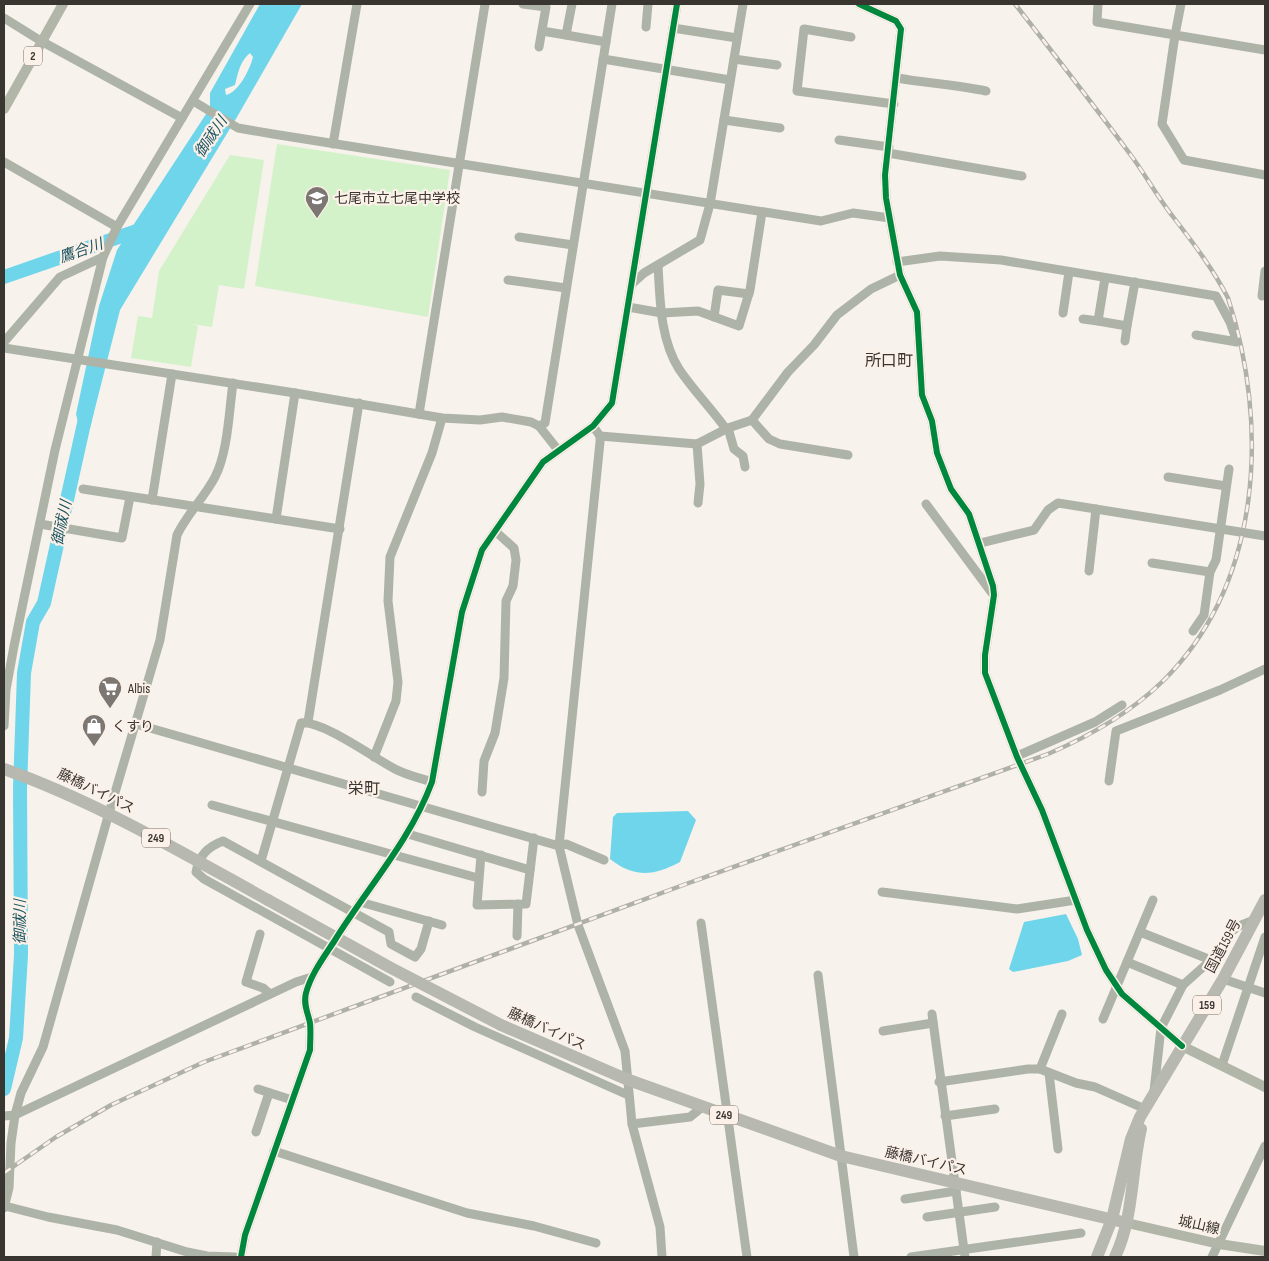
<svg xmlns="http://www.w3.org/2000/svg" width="1269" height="1261" viewBox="0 0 1269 1261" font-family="'Sofia Sans Condensed','Noto Sans JP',sans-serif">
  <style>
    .green { fill: #d4f2c9 }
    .water { fill: #6fd5ea; fill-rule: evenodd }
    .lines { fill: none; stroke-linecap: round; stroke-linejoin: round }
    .river { stroke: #6fd5ea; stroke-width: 14 }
    .minor { stroke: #aeb3a8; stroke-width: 9 }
    .major { stroke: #b1b6a9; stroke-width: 10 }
    .highway { stroke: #b7b9b0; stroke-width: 12 }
    .rail-casing { stroke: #afb1a9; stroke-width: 4.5 }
    .rail { stroke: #fcf1e8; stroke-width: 2.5; stroke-dasharray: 8; stroke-linecap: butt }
    .highway-bridge { stroke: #b7b9b0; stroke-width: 12 }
    .cycleway-casing { stroke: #fcf1e8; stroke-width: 9 }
    .cycleway { stroke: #00873e; stroke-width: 6 }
    .labels { text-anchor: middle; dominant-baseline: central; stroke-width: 4.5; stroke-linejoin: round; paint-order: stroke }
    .shield { fill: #fcf1e8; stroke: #746d68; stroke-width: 1 }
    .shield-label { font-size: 12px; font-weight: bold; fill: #393531 }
    .poi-label { font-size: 14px; fill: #393531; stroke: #fcf1e8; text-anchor: start }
    .street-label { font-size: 14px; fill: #393531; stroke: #fcf1e8 }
    .water-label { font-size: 15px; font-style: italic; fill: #195361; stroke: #fcf1e8 }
    .quarter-label { font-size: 16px; fill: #393531; stroke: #fcf1e8 }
  </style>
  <rect width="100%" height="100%" fill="#f7f2ec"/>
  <g class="green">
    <path d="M277,144l173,26 -22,147 -173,-31z"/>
    <path d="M230,155l34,5 -20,129 -25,-4 -7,42 -20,-3 6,2 -7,41 -60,-9 7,-42 14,2 7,-47z"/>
  </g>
  <g class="water">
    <path d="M260,4h26l-4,8 1,4 6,-4 4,-8h9l-65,113 -117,193 -30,118 -11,-2 -3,-12 23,-108 18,-56 93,-142v-15zM250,53l3,4c-3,12 -14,35 -27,38l-1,-6 10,-4c3,-12 5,-24 15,-32z"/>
    <path d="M688,811l8,9 -16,42c-26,14 -46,16 -70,-3l3,-42 4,-4z"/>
    <path d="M1066,914l12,25 4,16 -14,6 -55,11 -4,-3 15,-47z"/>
  </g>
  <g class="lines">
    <g class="river">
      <path d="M274,29l14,-25"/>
      <path d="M4,277l138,-48"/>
      <path d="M4,1089l12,-51 5,-83 -1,-167 4,-115 9,-51 11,-19 43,-193"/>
    </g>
    <g class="minor">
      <path d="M523,4l23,3 -7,40"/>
      <path d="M859,4l37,17 5,8 -16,146 1,23 14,77 17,37 5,83 10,26 5,32 14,36 18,25 24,72 1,9 -9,60v18l32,84 25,53 45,120 19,40 16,24 60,52"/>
      <path d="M1098,4l-1,18 78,13 -13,89 22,36 81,15"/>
      <path d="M1181,4l-6,31 90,15"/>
      <path d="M4,18l37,23 141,77"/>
      <path d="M646,27l2,-23"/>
      <path d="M673,28l64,10"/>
      <path d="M542,31l24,4 6,-31"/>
      <path d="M566,35l40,7"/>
      <path d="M851,37l-47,-8 -7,62 97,13"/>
      <path d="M603,59l127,21"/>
      <path d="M734,59l43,6"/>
      <path d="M897,78c30,5 59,7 89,13"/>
      <path d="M193,101l45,27 35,6 548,87 32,-8 37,5"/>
      <path d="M724,120l56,8"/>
      <path d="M839,140l50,7"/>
      <path d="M333,144l24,-140"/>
      <path d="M888,153l134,23"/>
      <path d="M4,162l113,65"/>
      <path d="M519,237l54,8"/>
      <path d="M897,262l43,-6 61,4 215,36 14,26 7,20 -41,-7"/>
      <path d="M658,265c2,34 2,74 21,104 14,21 32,39 47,60"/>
      <path d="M508,280l58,8"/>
      <path d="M632,284l12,-11 56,-33 10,-36 33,-200"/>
      <path d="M1262,296l3,-25"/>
      <path d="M628,307l34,6 36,-2 41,15 11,-36 12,-78"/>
      <path d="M1063,313l6,-41"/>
      <path d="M714,317l4,-27 31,4"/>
      <path d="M1083,319l15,2 7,-43"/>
      <path d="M1098,321l29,5 8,-44"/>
      <path d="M1125,341l2,-15"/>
      <path d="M4,342l56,-65 43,-20"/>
      <path d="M4,348l291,45 147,25 38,2 22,-3 29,5 8,4 19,24"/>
      <path d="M419,414l66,-410"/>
      <path d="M752,420l17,19 11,5 68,11"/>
      <path d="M539,426l6,-3 67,-419"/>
      <path d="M593,426l7,10v6l-41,404 19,79 47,126 7,73 28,103 2,30"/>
      <path d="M728,428l6,21 9,7 2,11"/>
      <path d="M600,436l97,8 31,-16 24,-8 36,-48 26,-27 23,-30 34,-26 29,-14"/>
      <path d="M697,444l3,40 -2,19"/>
      <path d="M1168,477l58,9"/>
      <path d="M83,489l257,40"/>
      <path d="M152,500l20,-126"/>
      <path d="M926,504l66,89"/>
      <path d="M276,519l19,-126"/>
      <path d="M40,524l82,14 8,-41"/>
      <path d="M980,543l54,-13 14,-20 10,-7 207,33"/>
      <path d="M1152,563l58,9"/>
      <path d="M1089,571l7,-62"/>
      <path d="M1193,631l11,-16 6,-43 6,-12 13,-91"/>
      <path d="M308,722l51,-319"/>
      <path d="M136,724l423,122 7,-2 38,16"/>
      <path d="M4,726l2,-36 8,-44 41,-196 48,-193 14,-30 133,-223"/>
      <path d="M1017,756l78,-34 27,-17"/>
      <path d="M374,757l22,-56 2,-19 -10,-81 2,-44 42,-104 10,-35"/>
      <path d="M1109,781l7,-50 104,-41 45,-21"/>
      <path d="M482,792l2,-31 11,-28 9,-55 2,-77 7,-15 3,-26 -2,-12 -19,-17"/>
      <path d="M212,805l266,73"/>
      <path d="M408,834l122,36"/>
      <path d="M481,855l-4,50 49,-1 8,-66"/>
      <path d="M261,861l40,-138c21,-3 73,35 94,46 11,6 25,9 37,13"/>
      <path d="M882,892l135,17 59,-9"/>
      <path d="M360,902l82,23"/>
      <path d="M701,923l46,334"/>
      <path d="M1140,932l71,28"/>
      <path d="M260,934l-14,48 17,6 7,6"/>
      <path d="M517,936l1,-32"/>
      <path d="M1127,962l56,23"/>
      <path d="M818,975l36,282"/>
      <path d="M1223,979l42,14"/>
      <path d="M390,982l-186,-103 -8,-7c3,-16 11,-25 27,-31l166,91 2,12 24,13 6,-8 8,-28"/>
      <path d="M416,997l59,30 153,68"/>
      <path d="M932,1014l33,243"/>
      <path d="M1103,1019l50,-119"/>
      <path d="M883,1031l50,-8"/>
      <path d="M1222,1065l43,-128"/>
      <path d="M1040,1069l22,-55"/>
      <path d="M1049,1073l9,76"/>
      <path d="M939,1082l89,-13h12l36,14 19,4 50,22"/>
      <path d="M258,1089l34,11"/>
      <path d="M1154,1091l7,-63 22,-43 28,-25 20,-28 8,-6 15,-6"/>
      <path d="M4,1116l11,-1 281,-133 16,-5"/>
      <path d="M945,1116l50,-7"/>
      <path d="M632,1124l58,-7 11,-9"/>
      <path d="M256,1132l13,-39"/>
      <path d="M274,1151l193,62 67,13 62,17"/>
      <path d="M905,1199l51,-8"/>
      <path d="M5,1206l43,11 69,13 70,22 20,4 28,1"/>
      <path d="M4,1208l5,-20 2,-45 4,-28 6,-22 22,-46 66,-234 51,-173 17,-105c10,-21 27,-37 38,-58 13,-25 14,-66 18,-94"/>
      <path d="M927,1217l68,-10"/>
      <path d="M156,1257l1,-15"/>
      <path d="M241,1257l4,-22 65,-185c0,-9 1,-18 0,-27 -2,-10 -7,-19 -4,-30 5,-19 18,-36 29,-53 33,-53 75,-99 97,-158l30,-170 20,-62 61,-88 50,-36 19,-23 65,-399"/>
      <path d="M911,1257l170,-24"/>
      <path d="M1212,1257l53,-111"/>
    </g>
    <g class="major">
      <path d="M4,109l59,-105"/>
      <path d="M1182,1046l83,41"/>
      <path d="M1127,1223l92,21 46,7"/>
    </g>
    <g class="highway">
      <path d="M4,769c93,33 177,83 264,131"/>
      <path d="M501,1025l125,54 215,77 286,67"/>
      <path d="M1097,1257l15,-38 19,-80 9,-22 83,-138 42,-79"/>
      <path d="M1115,1257c19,-40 16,-85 26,-128"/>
    </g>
    <g class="rail-casing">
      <path id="rail" d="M4,1173l52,-36 55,-32 93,-43 482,-178 362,-130c42,-18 82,-41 115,-73 100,-99 106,-257 65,-383 -15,-29 -34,-54 -54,-80 -16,-20 -29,-44 -44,-64 -38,-51 -76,-100 -115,-150"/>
    </g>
    <use href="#rail" class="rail"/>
    <path class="highway-bridge" d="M268,900l123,68 110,57"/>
    <g class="cycleway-casing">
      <g id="cycleway">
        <path d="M859,4l37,17 5,8 -16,146 1,23 14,77 17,37 5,83 10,26 5,32 14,36 18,25 24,72 1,9 -9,60v18l32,84 25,53 45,120 19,40 16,24 60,52"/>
        <path d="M241,1257l4,-22 65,-185c0,-9 1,-18 0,-27 -2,-10 -7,-19 -4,-30 5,-19 18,-36 29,-53 33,-53 75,-99 97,-158l30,-170 20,-62 61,-88 50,-36 19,-23 65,-399"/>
      </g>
    </g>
    <use href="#cycleway" class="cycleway"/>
  </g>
  <defs>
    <g id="school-pin" transform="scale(1.25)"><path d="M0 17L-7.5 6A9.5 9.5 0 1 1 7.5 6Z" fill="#7c7772" stroke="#fcf1e8"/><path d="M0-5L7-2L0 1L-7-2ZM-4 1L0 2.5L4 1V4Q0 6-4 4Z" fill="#fff"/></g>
    <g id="supermarket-pin" transform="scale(1.25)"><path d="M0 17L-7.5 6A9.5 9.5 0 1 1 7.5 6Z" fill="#7c7772" stroke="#fcf1e8"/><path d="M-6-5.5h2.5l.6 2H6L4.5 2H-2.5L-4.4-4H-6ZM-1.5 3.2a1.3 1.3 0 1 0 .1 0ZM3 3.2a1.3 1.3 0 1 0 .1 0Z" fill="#fff"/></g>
    <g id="shop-pin" transform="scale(1.25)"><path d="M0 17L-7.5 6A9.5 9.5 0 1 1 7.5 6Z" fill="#7c7772" stroke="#fcf1e8"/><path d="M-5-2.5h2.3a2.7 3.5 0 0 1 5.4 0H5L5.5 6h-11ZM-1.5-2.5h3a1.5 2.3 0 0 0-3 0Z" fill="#fff"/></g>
  </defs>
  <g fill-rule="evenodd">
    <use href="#school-pin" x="317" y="198"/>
    <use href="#supermarket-pin" x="110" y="688"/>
    <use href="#shop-pin" x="94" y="726"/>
  </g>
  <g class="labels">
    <g class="shield">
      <rect x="24" y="46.5" width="18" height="19" rx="4"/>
      <rect x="142" y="828.5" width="28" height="19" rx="4"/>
      <rect x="1193" y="995.5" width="28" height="19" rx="4"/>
      <rect x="710" y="1105.5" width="28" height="19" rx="4"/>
    </g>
    <g class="shield-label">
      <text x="33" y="56">2</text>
      <text x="156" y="838">249</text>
      <text x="1207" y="1005">159</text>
      <text x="724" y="1115">249</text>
    </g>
    <g class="poi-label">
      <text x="334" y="198">七尾市立七尾中学校</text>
      <text x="128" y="688">Albis</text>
      <text x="112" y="726">くすり</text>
    </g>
    <g class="street-label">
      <text transform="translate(96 791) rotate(26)">藤橋バイパス</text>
      <text transform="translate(1223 946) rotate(-62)">国道159号</text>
      <text transform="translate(547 1029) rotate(24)">藤橋バイパス</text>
      <text transform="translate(926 1161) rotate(13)">藤橋バイパス</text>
      <text transform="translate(1199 1225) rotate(13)">城山線</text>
    </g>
    <g class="water-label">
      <text transform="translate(211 137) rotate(-56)">御祓川</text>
      <text transform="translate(81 251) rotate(-19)">鷹合川</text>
      <text transform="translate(62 523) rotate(-78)">御祓川</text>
      <text transform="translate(20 922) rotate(-90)">御祓川</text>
    </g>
    <g class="quarter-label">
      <text x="889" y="361">所口町</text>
      <text x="364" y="789">栄町</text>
    </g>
  </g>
  <rect width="1269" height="1261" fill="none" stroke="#393531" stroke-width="10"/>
</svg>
